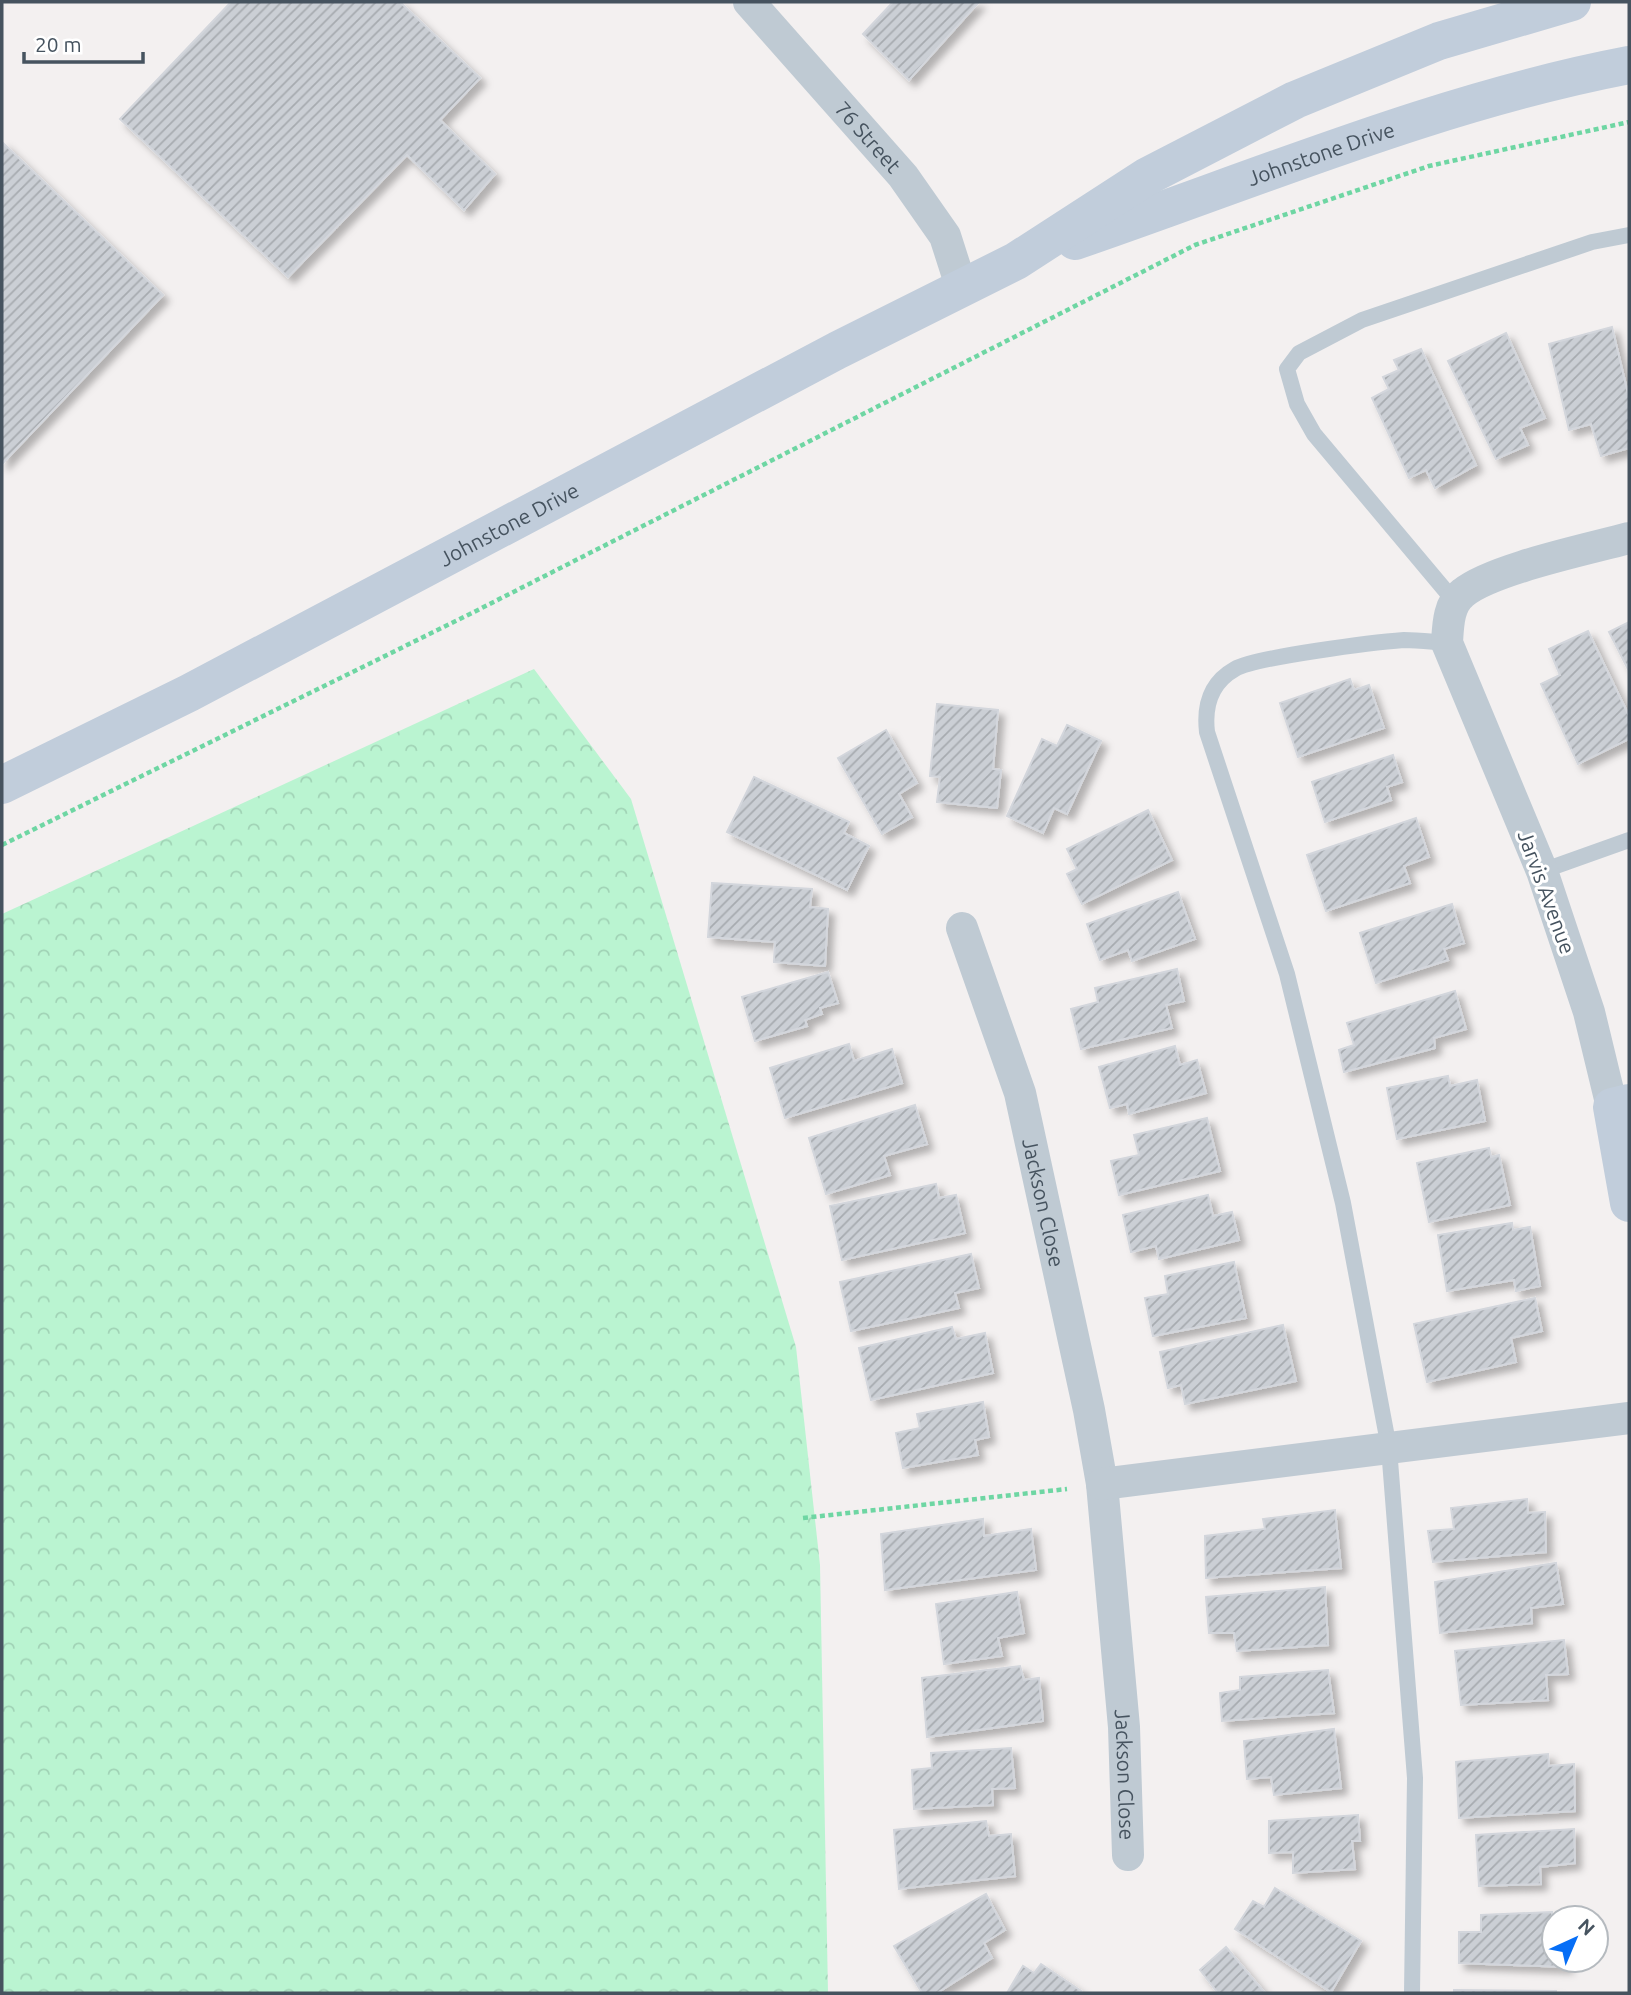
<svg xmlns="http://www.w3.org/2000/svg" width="1631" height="1995" viewBox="0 0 1631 1995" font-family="Ubuntu,sans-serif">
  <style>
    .park { fill: url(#park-crowns) }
    .building { fill: url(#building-hatch); stroke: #d3d6dc; stroke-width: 2; filter: url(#shadow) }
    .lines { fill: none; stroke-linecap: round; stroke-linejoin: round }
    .path { stroke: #6ed6a3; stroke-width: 4.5; stroke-dasharray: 5 3.5; stroke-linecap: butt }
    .lane { stroke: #bfcad3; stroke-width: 16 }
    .street { stroke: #bfcad3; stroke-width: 32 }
    .secondary { stroke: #c1cddb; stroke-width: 38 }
    .labels { text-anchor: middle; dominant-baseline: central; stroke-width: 6; stroke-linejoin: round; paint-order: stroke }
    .street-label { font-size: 21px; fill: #46535f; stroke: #fff }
  </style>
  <defs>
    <pattern id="park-crowns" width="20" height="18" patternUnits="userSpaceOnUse" patternTransform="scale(1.75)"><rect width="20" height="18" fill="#baf4d1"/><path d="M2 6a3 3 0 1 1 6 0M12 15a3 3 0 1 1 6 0" fill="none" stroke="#a1d3b6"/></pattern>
    <pattern id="building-hatch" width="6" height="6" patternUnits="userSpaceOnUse" patternTransform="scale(1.75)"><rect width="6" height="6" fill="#cbcfd5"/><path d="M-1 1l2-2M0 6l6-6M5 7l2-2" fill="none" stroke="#a7abb0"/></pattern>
    <filter id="shadow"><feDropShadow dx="6" dy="6" stdDeviation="3.5" flood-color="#0004"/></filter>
  </defs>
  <rect width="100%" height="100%" fill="#f3f0f0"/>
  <path class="park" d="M534,669l97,130 165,548 24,218 8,428h-826v-1079z"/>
  <g class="building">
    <path d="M231,2h169l80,76 -40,42 55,54 -31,36 -57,-55 -119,122 -168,-158z"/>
    <path d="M893,2h86l-70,78 -46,-46z"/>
    <path d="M2,142l161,153 -161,169z"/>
    <path d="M1612,327l17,71v50l-28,8 -10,-32 -22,6 -20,-86z"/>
    <path d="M1506,333l39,85 -25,10 8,17 -32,14 -48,-98z"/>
    <path d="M1421,349l55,116 -41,23 -9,-18 -17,8 -37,-80 17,-9 -6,-12 16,-7 -5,-10z"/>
    <path d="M1629,622v49l-20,-39z"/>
    <path d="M1588,631l41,85v23l-51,25 -37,-80 19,-9 -11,-26z"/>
    <path d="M1350,679l4,11 15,-5 15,43 -86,29 -18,-54z"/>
    <path d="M937,704l61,6 -5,59 8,1 -4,38 -60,-6 3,-25 -10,-1z"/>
    <path d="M1067,725l34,16 -34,73 -13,-6 -11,25 -36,-17 35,-77 15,7z"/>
    <path d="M886,730l31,53 -18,11 13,23 -30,17 -44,-76z"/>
    <path d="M1393,755l9,27 -15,5 4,13 -66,22 -13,-40z"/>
    <path d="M754,777l95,45 -5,11 25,13 -22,44 -120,-58z"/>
    <path d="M1148,810l24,50 -90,44 -15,-30 10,-5 -10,-20z"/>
    <path d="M1416,818l13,39 -25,9 6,17 -84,28 -19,-56z"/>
    <path d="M712,883l100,6 -2,18 18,2 -3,57 -51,-4 1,-20 -67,-5z"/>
    <path d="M1178,892l17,47 -63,22 -4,-11 -28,10 -13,-36z"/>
    <path d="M1452,904l12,39 -20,6 4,11 -72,23 -16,-50z"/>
    <path d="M1177,969l7,32 -18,4 6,23 -91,21 -10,-40 27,-7 -3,-14z"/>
    <path d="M828,972l10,31 -18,5 2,6 -17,6 2,6 -52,15 -13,-44z"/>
    <path d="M1455,991l11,38 -32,9 1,10 -91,24 -5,-22 15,-5 -7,-22z"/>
    <path d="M849,1044l5,17 38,-12 10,34 -117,35 -15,-50z"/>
    <path d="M1175,1046l5,19 17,-5 9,33 -77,21 -2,-10 -17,4 -11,-41z"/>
    <path d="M1448,1076l2,10 27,-6 8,41 -88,18 -10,-51z"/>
    <path d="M915,1105l12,39 -43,12 6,19 -64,19 -17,-56z"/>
    <path d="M1207,1118l13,53 -101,24 -8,-34 28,-6 -5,-20z"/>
    <path d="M1489,1148l2,9 8,-2 11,50 -81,17 -12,-59z"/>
    <path d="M936,1184l3,14 17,-3 9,38 -123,27 -12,-54z"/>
    <path d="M1208,1195l5,21 19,-4 7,28 -80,19 -3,-13 -25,6 -8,-37z"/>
    <path d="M1512,1223l1,7 17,-3 10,59 -24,5 -2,-11 -67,11 -9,-56z"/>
    <path d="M971,1254l8,34 -24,5 4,15 -108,23 -11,-49z"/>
    <path d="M1234,1262l12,56 -93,18 -8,-38 23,-4 -3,-18z"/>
    <path d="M1535,1298l7,33 -31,7 5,24 -89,20 -13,-58z"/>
    <path d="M1283,1325l13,56 -111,23 -4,-19 -13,3 -8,-36z"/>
    <path d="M952,1327l4,12 29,-6 8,40 -122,27 -12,-52z"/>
    <path d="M983,1402l6,35 -14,3 3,15 -75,13 -7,-35 24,-5 -3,-14z"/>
    <path d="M1527,1499l1,14 17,-1 1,40 -113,10 -5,-31 26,-2 -3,-21z"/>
    <path d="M1335,1510l6,58 -135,10 -1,-42 60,-7 -2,-10z"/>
    <path d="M983,1519l1,17 47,-7 5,41 -151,20 -4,-56z"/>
    <path d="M1556,1563l7,41 -32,4 1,15 -92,10 -5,-51z"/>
    <path d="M1325,1587l3,58 -91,6 -3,-18h-25l-3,-36z"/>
    <path d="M1017,1592l7,41 -26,5 4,18 -58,8 -8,-60z"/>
    <path d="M1564,1640l4,34 -22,1 2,25 -87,5 -6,-54z"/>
    <path d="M1020,1666l4,14 15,-2 4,43 -116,16 -5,-59z"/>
    <path d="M1328,1670l6,43 -112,8 -2,-28 20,-3v-13z"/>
    <path d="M1334,1729l7,59 -67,7 -3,-18 -24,2 -3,-38z"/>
    <path d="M1011,1748l4,40 -23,1 1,16 -79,4 -2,-39 20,-2 -1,-15z"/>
    <path d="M1548,1754l1,12 25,-2 1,47 -116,7 -3,-56z"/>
    <path d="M1358,1815l2,26h-8l3,28 -62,4v-21l-24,1v-32z"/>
    <path d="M986,1821l3,15 22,-2 4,42 -116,13 -5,-59z"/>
    <path d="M1574,1829l1,34 -35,4 1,17 -62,2 -3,-51z"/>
    <path d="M1275,1888l86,53 -30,51 -96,-63 18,-28 11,6z"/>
    <path d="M986,1894l19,36 -21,13 8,15 -55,35h-15l-28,-47z"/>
    <path d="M1552,1912l2,48h13v7l-108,-4v-31h22v-17z"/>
    <path d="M1226,1947l39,46h-47l-18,-23z"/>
    <path d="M1041,1964l40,27 -2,2h-72l16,-27 11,7z"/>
    <path d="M1454,1990l103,1 -103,2z"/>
  </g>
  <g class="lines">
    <g class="path">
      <path d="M2,845l468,-231 725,-369 234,-79 200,-44"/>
      <path d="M803,1518l264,-29"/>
    </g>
    <g class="lane">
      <path d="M1455,602l-141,-168 -17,-30 -10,-35 12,-16 63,-33 230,-78 37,-7"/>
      <path d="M1542,871l87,-31"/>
      <path d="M1412,1993l3,-215 -26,-330 -46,-245 -56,-229 -80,-242c-3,-26 3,-49 28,-63 21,-12 141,-27 169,-29 14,0 29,2 43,3"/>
    </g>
    <g class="street">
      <path id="s1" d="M749,2l154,174 42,60 17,53"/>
      <path id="s2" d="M962,928l58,165 69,317 13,74 22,243 4,128"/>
      <path d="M1612,1107l-23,-95 -47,-141 -95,-228c1,-16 1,-39 16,-50 29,-24 126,-44 166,-55"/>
      <path d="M1102,1484l527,-66"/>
    </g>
    <g class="secondary">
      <path id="s3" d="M1075,241c181,-62 365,-140 554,-176"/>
      <path id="s4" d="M2,785l187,-92 649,-343 178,-89 130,-84 149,-77 144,-59 133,-39"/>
      <path d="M1629,1103l-17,4 17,96"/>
    </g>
  </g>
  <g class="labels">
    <g class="street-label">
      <text stroke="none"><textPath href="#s1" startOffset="180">76 Street</textPath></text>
      <text stroke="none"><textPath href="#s3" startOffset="261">Johnstone Drive</textPath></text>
      <text stroke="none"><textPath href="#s4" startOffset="570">Johnstone Drive</textPath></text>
      <text transform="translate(1547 892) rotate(70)">Jarvis Avenue</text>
      <text stroke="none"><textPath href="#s2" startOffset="287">Jackson Close</textPath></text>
      <text stroke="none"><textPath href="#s2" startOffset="866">Jackson Close</textPath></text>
    </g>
  </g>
  <rect width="1631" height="1995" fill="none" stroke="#46535f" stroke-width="7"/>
  <g transform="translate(1575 1939) rotate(44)"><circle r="33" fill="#ffffff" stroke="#b5babf" stroke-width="2"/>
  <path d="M0-5L12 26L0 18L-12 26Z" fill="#066ef6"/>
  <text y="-10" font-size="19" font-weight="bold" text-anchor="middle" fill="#46535f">N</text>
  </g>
  <path d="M24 52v10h119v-10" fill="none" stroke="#46535f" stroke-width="3.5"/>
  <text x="35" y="52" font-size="21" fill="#46535f" stroke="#ffffff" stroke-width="5" paint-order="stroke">20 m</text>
</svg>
